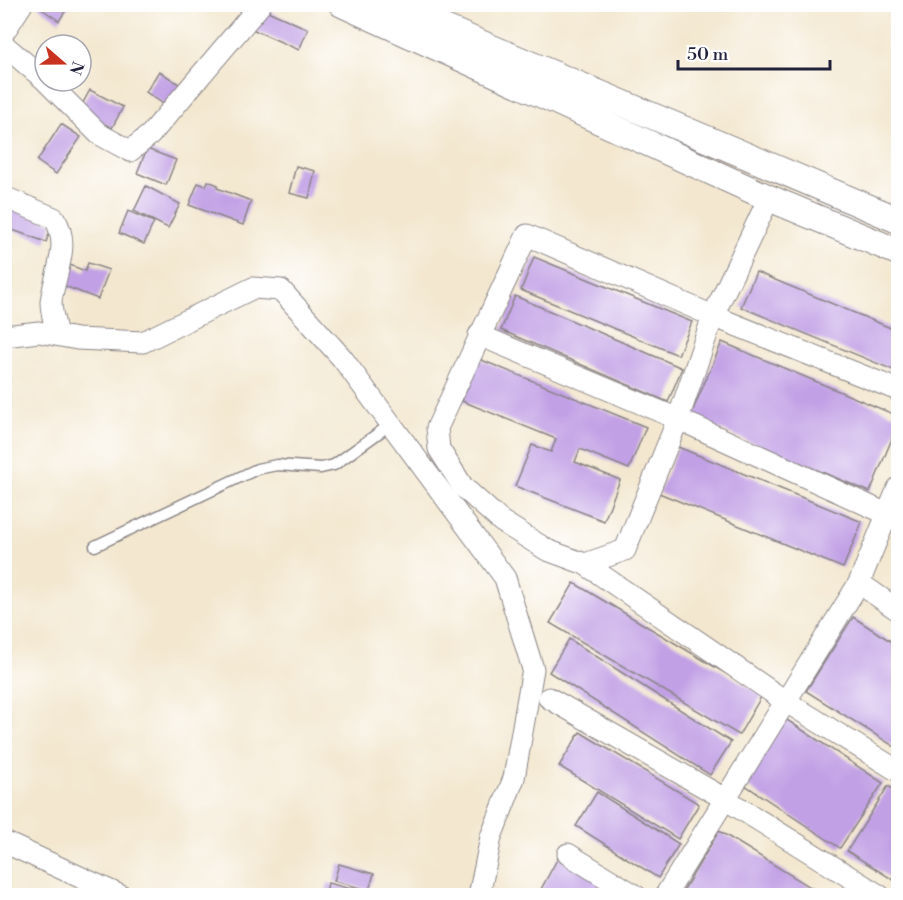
<svg xmlns="http://www.w3.org/2000/svg" width="903" height="900" viewBox="0 0 903 900" font-family="'Libre Bodoni',serif">
  <style>
    .building { fill: #c1a0e5 }
    .lines { fill: none; stroke-linecap: round; stroke-linejoin: round }
    .service-casing { stroke: #8a8485; stroke-width: 13 }
    .minor-casing { stroke: #8a8485; stroke-width: 23 }
    .tertiary-casing { stroke: #8a8485; stroke-width: 28 }
    .service { stroke: #fff; stroke-width: 10 }
    .minor { stroke: #fff; stroke-width: 21 }
    .tertiary { stroke: #fff; stroke-width: 26 }
  </style>
  <rect width="100%" height="100%" fill="#fff"/>
  <filter id="ink" filterUnits="userSpaceOnUse"><feTurbulence type="fractalNoise" baseFrequency=".0167" numOctaves="2"/><feDisplacementMap in="SourceGraphic" scale="12" xChannelSelector="R" yChannelSelector="G"/><feConvolveMatrix kernelMatrix="1 2 1 2 8 2 1 2 1" color-interpolation-filters="sRGB"/></filter>
  <filter id="wash" filterUnits="userSpaceOnUse"><feTurbulence type="fractalNoise" baseFrequency=".008" numOctaves="4" result="noise"/><feDisplacementMap in="SourceGraphic" scale="24" xChannelSelector="R" yChannelSelector="G"/><feGaussianBlur stdDeviation="1.35" result="paint"/><feColorMatrix in="noise" values="0 0 0 0 0 0 0 0 0 0 0 0 0 0 0 0 0 1.4 0 .05"/><feComposite in="paint" operator="in"/></filter>
  <g filter="url(#wash)">
    <rect width="100%" height="100%" fill="#f3e7cf"/>
    <g id="blocks">
      <g class="building">
        <path d="M35,4h35l-11,17z"/>
        <path d="M261,8l47,21 -9,21 -47,-21z"/>
        <path d="M159,71l26,17 -14,21 -25,-17z"/>
        <path d="M90,90l33,17 -11,21 -33,-18z"/>
        <path d="M61,124l20,13 -25,37 -19,-13z"/>
        <path d="M147,149l29,11 -10,25 -29,-12z"/>
        <path d="M296,166l19,5 -6,27 -20,-5z"/>
        <path d="M208,181l10,4 -1,3 34,13 -8,24 -54,-20 9,-22 8,3z"/>
        <path d="M146,186l34,18 -12,24 -34,-17z"/>
        <path d="M7,206l46,17 -7,19 -42,-15z"/>
        <path d="M128,211l26,11 -10,22 -25,-11z"/>
        <path d="M534,257l158,65 -14,33 -157,-65z"/>
        <path d="M88,263l21,7 -11,29 -36,-14 8,-20 15,6z"/>
        <path d="M756,272l142,59v41l-157,-65z"/>
        <path d="M515,296l167,72 -14,34 -167,-72z"/>
        <path d="M722,342l176,74v8l-28,68 -180,-75z"/>
        <path d="M479,359l167,68 -17,42 -49,-20 -5,13 45,18 -16,41 -89,-35 17,-41 19,7 5,-13 -94,-38z"/>
        <path d="M678,447l184,75 -19,46 -184,-75z"/>
        <path d="M574,583l188,112 -23,40 -189,-112z"/>
        <path d="M853,617l45,29v103l-92,-58z"/>
        <path d="M569,639l162,103 -21,33 -161,-103z"/>
        <path d="M784,718l99,65 -43,65 -98,-65z"/>
        <path d="M580,732l119,72 -21,35 -119,-73z"/>
        <path d="M888,786l10,6v91l-51,-32z"/>
        <path d="M597,792l82,52 -21,34 -82,-52z"/>
        <path d="M719,831l106,65h-145z"/>
        <path d="M559,856l69,40h-80l-8,-5z"/>
        <path d="M339,864l35,10 -5,16 -35,-9z"/>
        <path d="M328,883l47,12v1h-50z"/>
      </g>
    </g>
  </g>
  <g filter="url(#ink)">
    <use href="#blocks" fill-opacity="0" stroke="#8a8485" stroke-width="1.5"/>
    <g class="lines">
      <g class="service-casing">
        <path id="service" d="M95,546l162,-77 20,-4 44,3 13,-3 57,-41"/>
      </g>
      <g class="minor-casing">
        <g id="minor">
          <path d="M4,32l18,-28"/>
          <path d="M4,45l41,35"/>
          <path d="M46,81l53,53 31,17 21,-17 110,-130"/>
          <path d="M4,197l50,21c18,26 0,56 -3,84 0,10 4,23 6,33"/>
          <path d="M479,335l199,84 220,100"/>
          <path d="M4,336l35,-4 38,7 66,3 110,-54 28,2 61,68 163,220 28,91 -19,109 -23,59 -12,59"/>
          <path d="M898,390l-185,-74 -186,-81 -90,193 2,21 24,38 38,34 46,29 38,14 200,137 113,70"/>
          <path d="M585,564l40,-14 53,-131 35,-103 56,-118"/>
          <path d="M859,583l39,27"/>
          <path d="M549,698l176,101 155,97"/>
          <path d="M4,842l117,54"/>
          <path d="M568,854l68,42"/>
          <path d="M665,896l194,-313 39,-95"/>
        </g>
      </g>
      <g class="tertiary-casing">
        <g id="tertiary">
          <path d="M342,4l427,194 129,54"/>
          <path d="M388,4l510,216"/>
        </g>
      </g>
      <use href="#service" class="service"/>
      <use href="#minor" class="minor"/>
      <use href="#tertiary" class="tertiary"/>
    </g>
  </g>
  <rect width="903" height="900" fill="none" stroke="#fff" stroke-width="24"/>
  <g transform="translate(63 63) rotate(110)"><circle r="28" fill="#ffffff" stroke="#a7a7b1" stroke-width="1.5"/>
  <path d="M0-4.5L10 22L0 15L-10 22Z" fill="#c8321e"/>
  <text y="-9" font-size="16" font-weight="bold" text-anchor="middle" fill="#22223b">N</text>
  </g>
  <path d="M678 60v9h152v-9" fill="none" stroke="#22223b" stroke-width="3"/>
  <text x="687" y="60" font-size="18" fill="#22223b" stroke="#ffffff" stroke-width="4.5" paint-order="stroke">50 m</text>
</svg>
